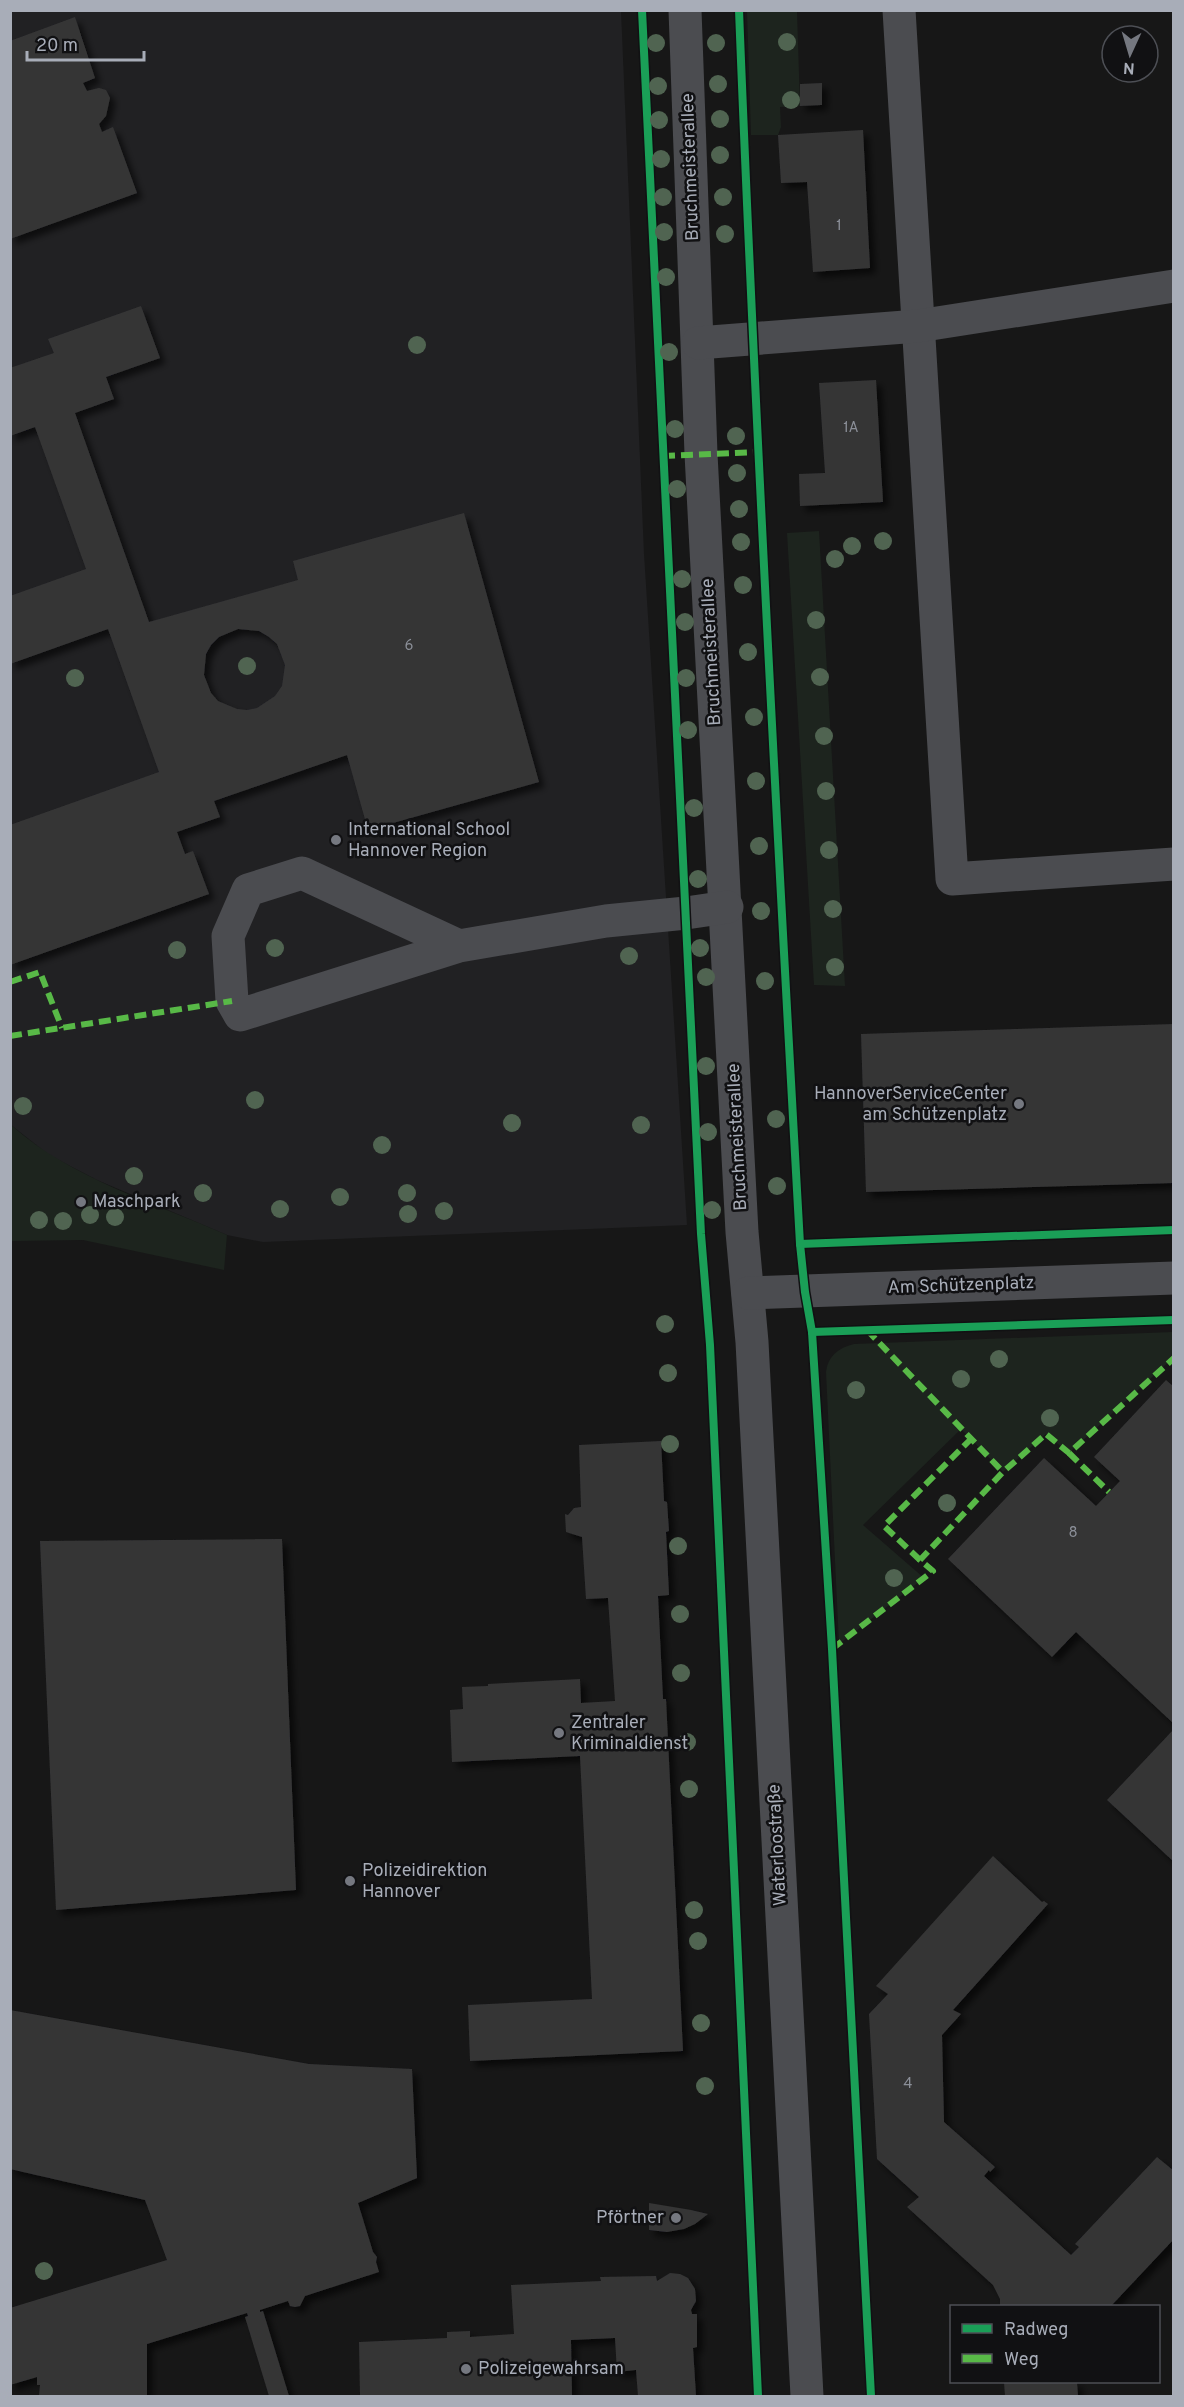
<svg xmlns="http://www.w3.org/2000/svg" width="1184" height="2407" viewBox="0 0 1184 2407" font-family="Overpass,sans-serif">
  <style>
    .built { fill: #212123 }
    .green { fill: #1d241e }
    .building { fill: #353536; fill-rule: evenodd; filter: url(#shadow) }
    .lines { fill: none; stroke-linecap: round; stroke-linejoin: round }
    .minor { stroke: #4b4c50; stroke-width: 33 }
    .quiet { stroke: #58b947; stroke-width: 6; stroke-dasharray: 12 6; stroke-linecap: butt }
    .cycleway-casing { stroke: #111113; stroke-width: 11 }
    .cycleway { stroke: #1a9f57; stroke-width: 8 }
    .tree { fill: #506451 }
    .poi-dot { fill: #757880; stroke: #111113; stroke-width: 2 }
    .labels { text-anchor: middle; dominant-baseline: central; stroke-width: 5; stroke-linejoin: round; paint-order: stroke }
    .number-label { font-size: 15px; fill: #8b8f98 }
    .street-label { font-size: 18px; fill: #a8adb8; stroke: #111113 }
    .poi-label { font-size: 18px; fill: #a8adb8; stroke: #111113; text-anchor: start }
  </style>
  <defs>
    <filter id="shadow"><feDropShadow dx="5.5" dy="5.5" stdDeviation="3" flood-color="#0009"/></filter>
  </defs>
  <rect width="100%" height="100%" fill="#171717"/>
  <path class="built" d="M11,11h610l23,543 43,671 -424,17 -36,-7 -130,-55 -48,-25 -38,-30z"/>
  <g class="green">
    <path d="M747,11h50l3,95 -20,1 1,20 -3,8h-27z"/>
    <path d="M819,531l26,455 -31,-1 -27,-452z"/>
    <path d="M11,1125c61,54 142,77 216,110l-3,35 -141,-30 -72,1z"/>
    <path d="M1173,1332v26l-104,95 -23,-19 -43,38 -42,-43 -98,96 61,53 -85,66 -13,-272c2,-16 12,-24 28,-28z"/>
  </g>
  <g class="building">
    <path d="M75,17l20,61 -12,5 4,8 12,-3 7,2 4,8 -4,18 -7,8 3,8 11,-5 24,66 -127,46v-198z"/>
    <path d="M822,83v22l-22,1v-22z"/>
    <path d="M863,130l7,138 -57,4 -6,-90 -26,1 -3,-48z"/>
    <path d="M141,306l19,52 -54,19 8,22 -39,14 74,209 149,-42 -5,-19 171,-48 75,269 -171,48 -21,-75 -133,46 6,16 -43,15 8,22 8,-3 16,43 -199,71v-140l149,-53 -51,-143 -98,35v-68l76,-27 -51,-142 -25,9v-68l44,-15 -6,-14zM238,629l21,2 10,6 8,7 8,21 -3,21 -7,10 -18,12 -10,2 -10,-1 -19,-8 -7,-8 -7,-18 2,-21 5,-9 8,-8z"/>
    <path d="M876,380l7,122 -83,4 -1,-32 26,-1 -6,-90z"/>
    <path d="M1174,1024v159l-308,9 -5,-158z"/>
    <path d="M1166,1380l8,7v337l-98,-92 -24,25 -104,-98 96,-101 52,48 24,-25 -26,-24z"/>
    <path d="M661,1441l3,60 3,1 2,29 -3,1 3,63 -11,1 5,103h3l17,352 -213,10 -2,-56 124,-6 -12,-243 -128,6 -2,-52 13,-1 -1,-22 26,-1v-2l92,-5 1,24 34,-2 -7,-103 -22,1 -4,-62 -16,-5 -1,-18 3,1 6,-7 7,-1 -2,-62z"/>
    <path d="M282,1539l14,351 -240,20 -16,-369z"/>
    <path d="M1174,1729v133l-67,-62z"/>
    <path d="M993,1856l49,46 2,-1 4,3 -95,106 8,4 -19,21 2,87 51,45 -5,5 -1,-2 -5,6 87,79 8,-8 -4,-3 82,-87 17,14v68l-63,67h-111v-7l-7,-14 -86,-78 12,-10 -42,-38 -8,-145 19,-20 -12,-8z"/>
    <path d="M10,2010l299,54 103,5 5,109 -59,25 15,49 4,5 -1,5 3,10 -74,24 -5,10 -5,1 -5,-1 -2,-5 -28,9v2l3,-1 26,85h-20l-24,-79 3,-1 -1,-3 -100,31v52h-108l1,-11h-3v-8l-27,8v-77l157,-48 -22,-60 -135,-31z"/>
    <path d="M649,2203l42,7 17,4 -13,10 -11,5 -17,3 -18,-2z"/>
    <path d="M670,2273l10,1 8,4 7,11 1,12 -5,9 1,4h5v33l-4,1 3,48h-58l-2,-26 -19,2 -2,-34 -44,2 1,56h-212l-1,-54 88,-4v-6l23,-1v6l44,-3 -3,-49 90,-4 -1,-4 56,-1 1,5z"/>
    <path d="M1004,2382h73l1,14h-73z"/>
  </g>
  <g class="lines">
    <g class="minor">
      <path d="M685,10l16,444 41,778 10,110 55,1054"/>
      <path d="M899,10l53,869 222,-15"/>
      <path d="M698,343l220,-17 256,-40"/>
      <path d="M459,946l-157,-73 -54,17 -20,46 4,65 8,14 219,-69 147,-25 80,-8 41,-6"/>
      <path d="M748,1293l426,-15"/>
    </g>
    <g class="quiet">
      <path d="M663,456l94,-4"/>
      <path d="M10,982l30,-10 22,56"/>
      <path d="M10,1036l222,-35"/>
      <path d="M867,1330l136,142"/>
      <path d="M1069,1453l40,39"/>
      <path d="M920,1560l-36,-34 87,-87"/>
      <path d="M832,1649l101,-78 -13,-11 83,-88 43,-38 23,19 105,-95"/>
    </g>
    <g class="cycleway-casing">
      <g id="cycleway">
        <path d="M642,10l59,1224 9,111 48,1051"/>
        <path d="M739,10c16,412 38,823 61,1234l5,48 7,40 20,317 39,747"/>
        <path d="M800,1244l374,-14"/>
        <path d="M812,1332l362,-12"/>
      </g>
    </g>
    <use href="#cycleway" class="cycleway"/>
  </g>
  <g class="tree">
    <circle cx="787" cy="42" r="9"/>
    <circle cx="656" cy="43" r="9"/>
    <circle cx="716" cy="43" r="9"/>
    <circle cx="718" cy="84" r="9"/>
    <circle cx="658" cy="86" r="9"/>
    <circle cx="791" cy="100" r="9"/>
    <circle cx="720" cy="119" r="9"/>
    <circle cx="659" cy="120" r="9"/>
    <circle cx="720" cy="155" r="9"/>
    <circle cx="661" cy="159" r="9"/>
    <circle cx="663" cy="197" r="9"/>
    <circle cx="723" cy="197" r="9"/>
    <circle cx="664" cy="232" r="9"/>
    <circle cx="725" cy="234" r="9"/>
    <circle cx="666" cy="277" r="9"/>
    <circle cx="417" cy="345" r="9"/>
    <circle cx="669" cy="352" r="9"/>
    <circle cx="675" cy="429" r="9"/>
    <circle cx="736" cy="436" r="9"/>
    <circle cx="737" cy="473" r="9"/>
    <circle cx="677" cy="489" r="9"/>
    <circle cx="739" cy="509" r="9"/>
    <circle cx="883" cy="541" r="9"/>
    <circle cx="741" cy="542" r="9"/>
    <circle cx="852" cy="546" r="9"/>
    <circle cx="835" cy="559" r="9"/>
    <circle cx="682" cy="579" r="9"/>
    <circle cx="743" cy="585" r="9"/>
    <circle cx="816" cy="620" r="9"/>
    <circle cx="685" cy="622" r="9"/>
    <circle cx="748" cy="652" r="9"/>
    <circle cx="247" cy="666" r="9"/>
    <circle cx="820" cy="677" r="9"/>
    <circle cx="75" cy="678" r="9"/>
    <circle cx="686" cy="678" r="9"/>
    <circle cx="754" cy="717" r="9"/>
    <circle cx="688" cy="730" r="9"/>
    <circle cx="824" cy="736" r="9"/>
    <circle cx="756" cy="781" r="9"/>
    <circle cx="826" cy="791" r="9"/>
    <circle cx="694" cy="808" r="9"/>
    <circle cx="759" cy="846" r="9"/>
    <circle cx="829" cy="850" r="9"/>
    <circle cx="698" cy="879" r="9"/>
    <circle cx="833" cy="909" r="9"/>
    <circle cx="761" cy="911" r="9"/>
    <circle cx="275" cy="948" r="9"/>
    <circle cx="700" cy="948" r="9"/>
    <circle cx="177" cy="950" r="9"/>
    <circle cx="629" cy="956" r="9"/>
    <circle cx="835" cy="967" r="9"/>
    <circle cx="706" cy="977" r="9"/>
    <circle cx="765" cy="981" r="9"/>
    <circle cx="706" cy="1066" r="9"/>
    <circle cx="255" cy="1100" r="9"/>
    <circle cx="23" cy="1106" r="9"/>
    <circle cx="776" cy="1119" r="9"/>
    <circle cx="512" cy="1123" r="9"/>
    <circle cx="641" cy="1125" r="9"/>
    <circle cx="708" cy="1132" r="9"/>
    <circle cx="382" cy="1145" r="9"/>
    <circle cx="134" cy="1176" r="9"/>
    <circle cx="777" cy="1186" r="9"/>
    <circle cx="203" cy="1193" r="9"/>
    <circle cx="407" cy="1193" r="9"/>
    <circle cx="340" cy="1197" r="9"/>
    <circle cx="280" cy="1209" r="9"/>
    <circle cx="712" cy="1210" r="9"/>
    <circle cx="444" cy="1211" r="9"/>
    <circle cx="408" cy="1214" r="9"/>
    <circle cx="90" cy="1215" r="9"/>
    <circle cx="115" cy="1217" r="9"/>
    <circle cx="39" cy="1220" r="9"/>
    <circle cx="63" cy="1221" r="9"/>
    <circle cx="665" cy="1324" r="9"/>
    <circle cx="999" cy="1359" r="9"/>
    <circle cx="668" cy="1373" r="9"/>
    <circle cx="961" cy="1379" r="9"/>
    <circle cx="856" cy="1390" r="9"/>
    <circle cx="1050" cy="1418" r="9"/>
    <circle cx="670" cy="1444" r="9"/>
    <circle cx="947" cy="1503" r="9"/>
    <circle cx="678" cy="1546" r="9"/>
    <circle cx="894" cy="1578" r="9"/>
    <circle cx="680" cy="1614" r="9"/>
    <circle cx="681" cy="1673" r="9"/>
    <circle cx="687" cy="1742" r="9"/>
    <circle cx="689" cy="1789" r="9"/>
    <circle cx="694" cy="1910" r="9"/>
    <circle cx="698" cy="1941" r="9"/>
    <circle cx="701" cy="2023" r="9"/>
    <circle cx="705" cy="2086" r="9"/>
    <circle cx="44" cy="2271" r="9"/>
  </g>
  <g class="poi-dot">
    <circle cx="336" cy="840" r="6"/>
    <circle cx="1019" cy="1104" r="6"/>
    <circle cx="81" cy="1202" r="6"/>
    <circle cx="559" cy="1733" r="6"/>
    <circle cx="350" cy="1881" r="6"/>
    <circle cx="676" cy="2218" r="6"/>
    <circle cx="466" cy="2369" r="6"/>
  </g>
  <g class="labels">
    <g class="number-label">
      <text x="839" y="226">1</text>
      <text x="851" y="428">1A</text>
      <text x="409" y="646">6</text>
      <text x="1073" y="1533">8</text>
      <text x="908" y="2084">4</text>
    </g>
    <g class="street-label">
      <text transform="translate(691 167) rotate(-92)">Bruchmeisterallee</text>
      <text transform="translate(712 652) rotate(-93)">Bruchmeisterallee</text>
      <text transform="translate(738 1137) rotate(-93)">Bruchmeisterallee</text>
      <text transform="translate(961 1286) rotate(-2)">Am Schützenplatz</text>
      <text transform="translate(778 1845) rotate(-93)">Waterloostraße</text>
    </g>
    <g class="poi-label">
      <text x="348" y="830">International School<tspan x="348" dy="21">Hannover Region</tspan></text>
      <text x="1007" y="1094" text-anchor="end">HannoverServiceCenter<tspan x="1007" dy="21">am Schützenplatz</tspan></text>
      <text x="93" y="1202">Maschpark</text>
      <text x="571" y="1723">Zentraler<tspan x="571" dy="21">Kriminaldienst</tspan></text>
      <text x="362" y="1871">Polizeidirektion<tspan x="362" dy="21">Hannover</tspan></text>
      <text x="664" y="2218" text-anchor="end">Pförtner</text>
      <text x="478" y="2369">Polizeigewahrsam</text>
    </g>
  </g>
  <rect width="1184" height="2407" fill="none" stroke="#a8adb8" stroke-width="24"/>
  <rect x="950" y="2305" width="210" height="78" fill="#111113" stroke="#4d4f55" stroke-width="1.5"/>
  <rect x="962" y="2324" width="30" height="9" fill="#1a9f57" stroke="#4d4f55" stroke-width="1.5"/>
  <text x="1004" y="2335" font-size="18" fill="#a8adb8">Radweg</text>
  <rect x="962" y="2354" width="30" height="9" fill="#58b947" stroke="#4d4f55" stroke-width="1.5"/>
  <text x="1004" y="2365" font-size="18" fill="#a8adb8">Weg</text>
  <g transform="translate(1130 54) rotate(184)"><circle r="28" fill="#111113" stroke="#4d4f55" stroke-width="1.5"/>
  <path d="M0-4.5L10 22L0 15L-10 22Z" fill="#757880"/>
  <text y="-9" font-size="16" font-weight="bold" text-anchor="middle" fill="#a8adb8">N</text>
  </g>
  <path d="M27 51v9h117v-9" fill="none" stroke="#a8adb8" stroke-width="3"/>
  <text x="36" y="51" font-size="18" fill="#a8adb8" stroke="#111113" stroke-width="4.5" paint-order="stroke">20 m</text>
</svg>
